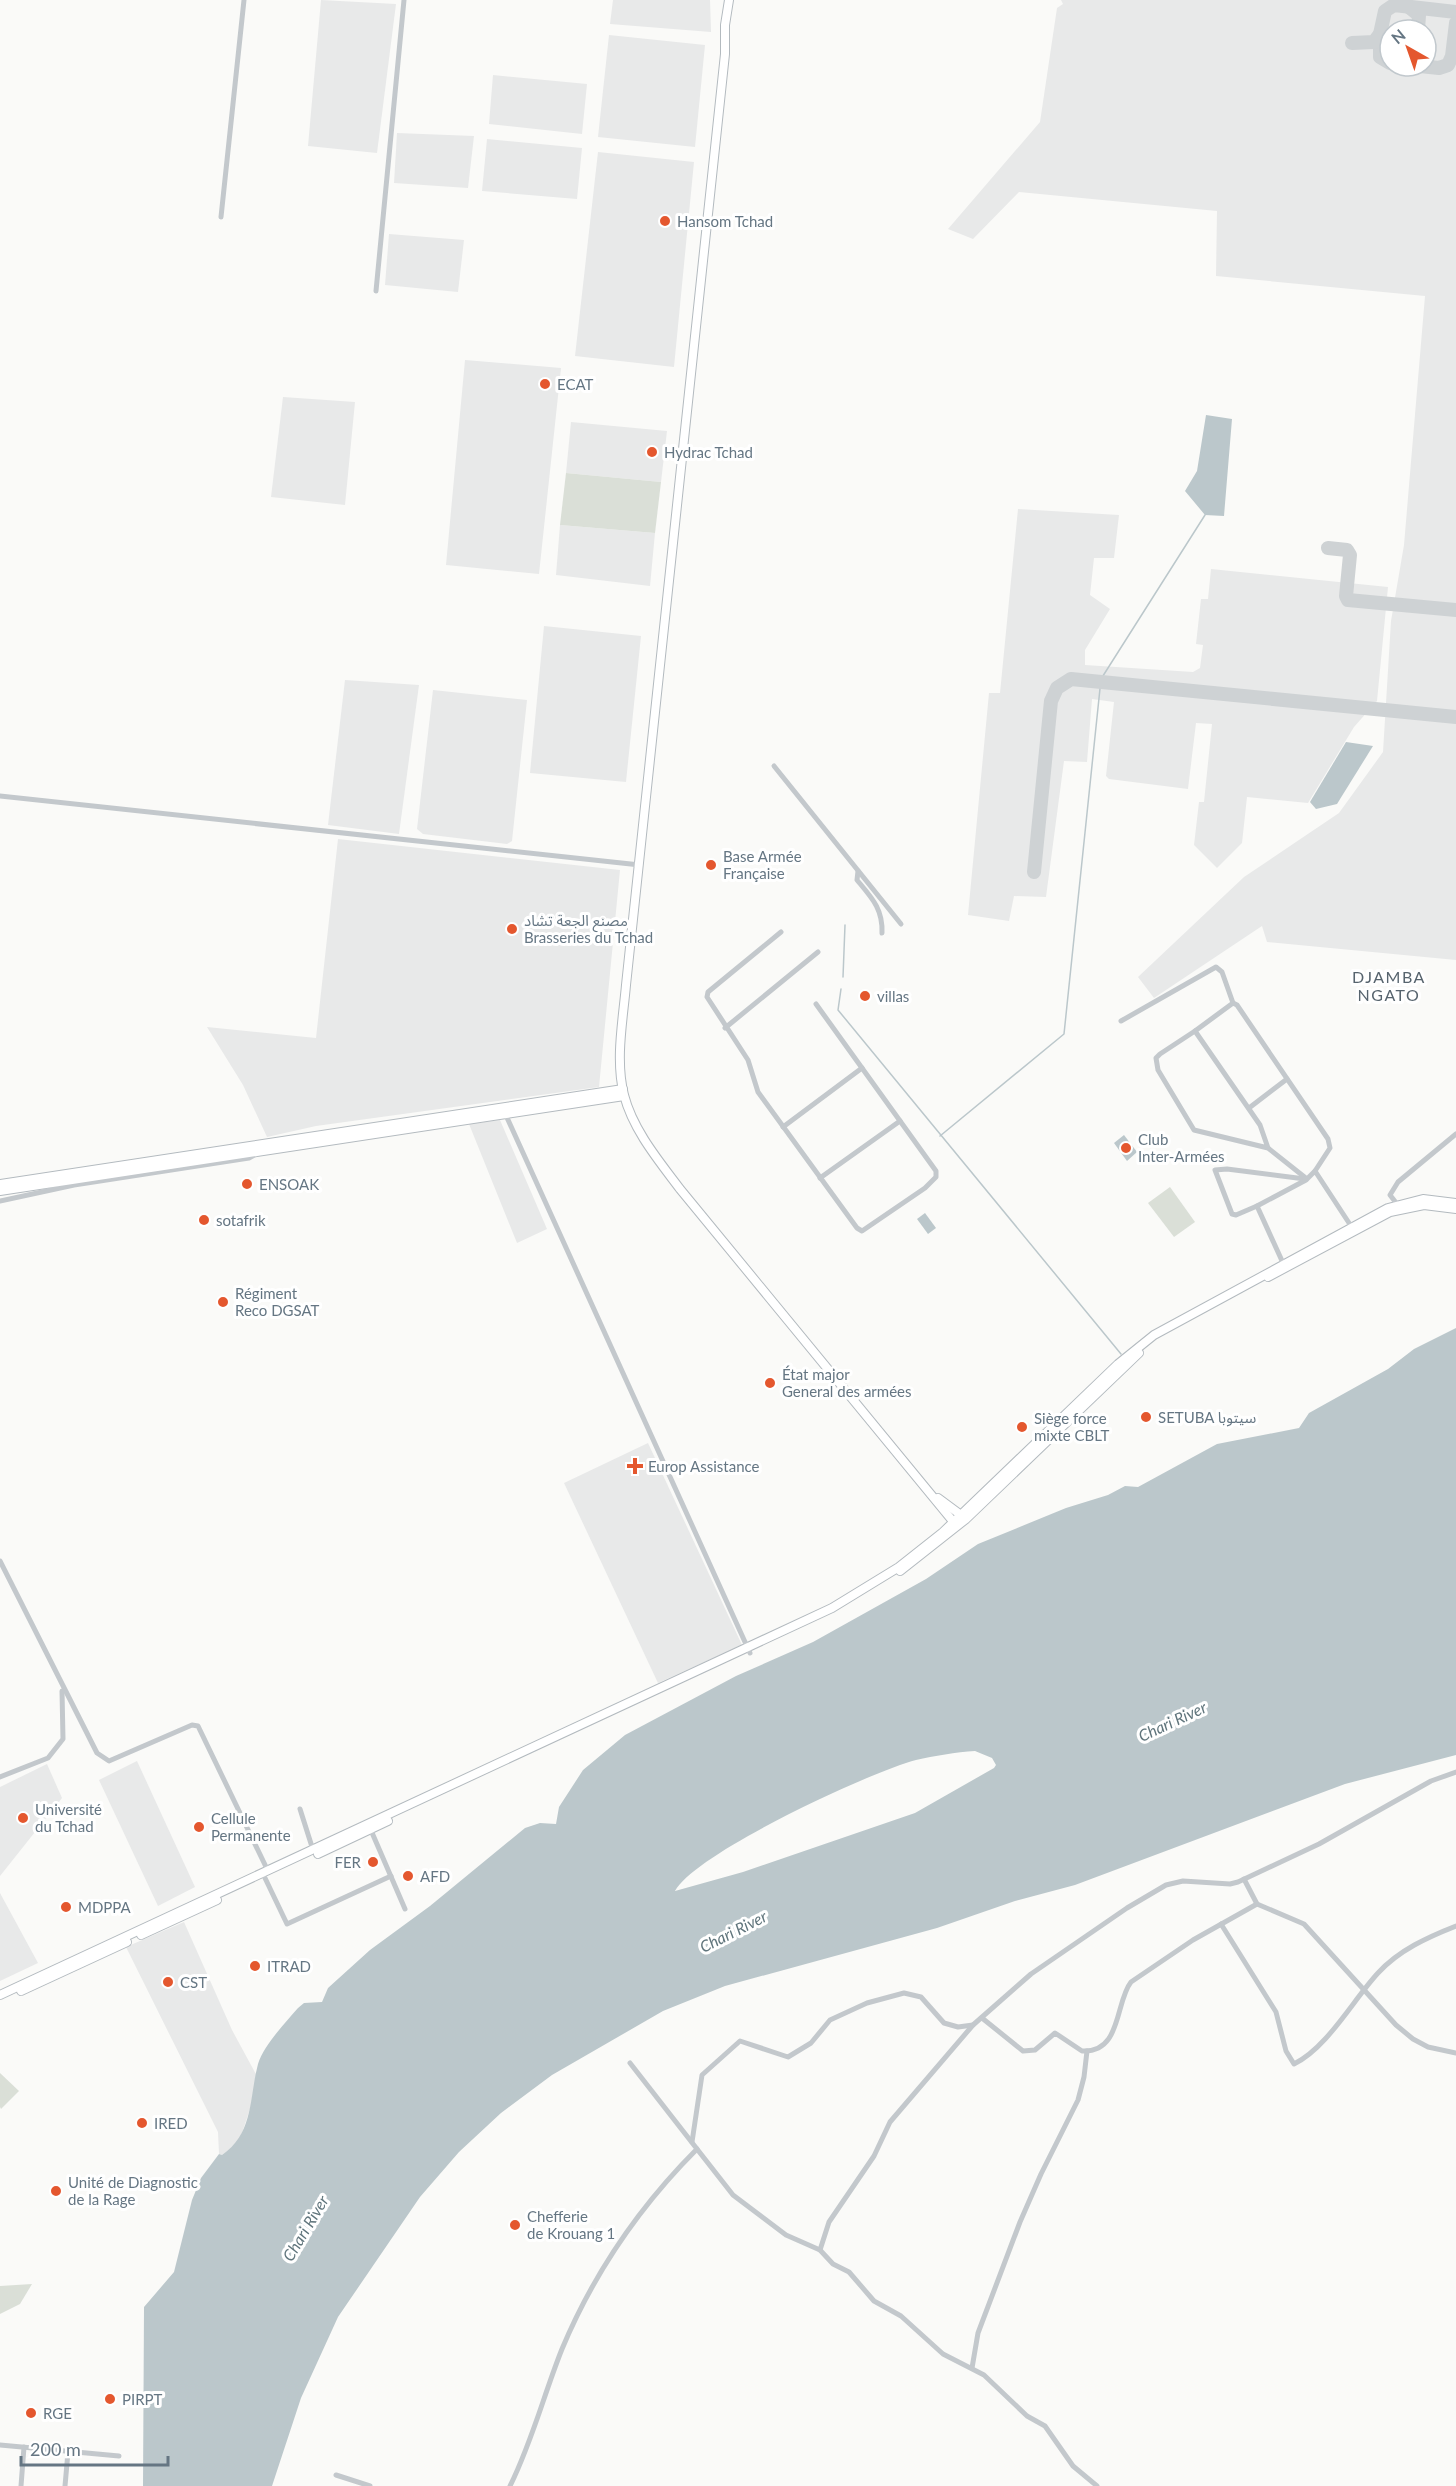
<svg xmlns="http://www.w3.org/2000/svg" width="1456" height="2486" viewBox="0 0 1456 2486" font-family="Lato,'Noto Sans Arabic',sans-serif">
  <style>
    .built { fill: #e8e9e9; fill-rule: evenodd }
    .green { fill: #dadfd7 }
    .water { fill: #bbc7cb; fill-rule: evenodd }
    .lines { fill: none; stroke-linecap: round; stroke-linejoin: round }
    .stream { stroke: #bbc7cb; stroke-width: 1.5 }
    .taxiway { stroke: #ced2d4; stroke-width: 14 }
    .secondary-casing { stroke: #b3babf; stroke-width: 10 }
    .street { stroke: #c3c8cc; stroke-width: 5 }
    .secondary { stroke: #fff; stroke-width: 8 }
    .poi-dot { fill: #e4572e; stroke: #fff; stroke-width: 2 }
    .labels { text-anchor: middle; dominant-baseline: central; stroke-width: 6; stroke-linejoin: round; paint-order: stroke }
    .poi-label { font-size: 15px; fill: #657683; stroke: #fff; text-anchor: start }
    .neighbourhood-label { font-size: 16px; letter-spacing: 1.5px; fill: #57646e; stroke: #fff }
    .water-label { font-size: 16px; font-style: italic; fill: #60757c; stroke: #fff }
  </style>
  <rect width="100%" height="100%" fill="#fafaf8"/>
  <g class="built">
    <path d="M321,0l75,4 -19,149 -69,-7z"/>
    <path d="M613,0h97l1,32 -101,-8z"/>
    <path d="M1061,0h395v960l-189,-18 -5,-16 -108,72 -16,-21 106,-100 95,-64 44,-61 8,-131 13,-76 21,-249 -209,-20 1,-65 -198,-19 -46,47 -25,-10 92,-107 17,-114 6,-4zM1390,30h36v36h-36z"/>
    <path d="M609,35l96,10 -10,102 -97,-10z"/>
    <path d="M493,75l94,9 -5,50 -93,-10z"/>
    <path d="M397,133l77,3 -6,52 -74,-5z"/>
    <path d="M487,139l95,9 -5,51 -95,-8z"/>
    <path d="M598,152l96,10 -20,205 -99,-11z"/>
    <path d="M389,234l75,6 -6,52 -73,-7z"/>
    <path d="M465,360l96,8 -22,206 -93,-9z"/>
    <path d="M283,397l72,5 -10,103 -74,-8z"/>
    <path d="M571,422l96,9 -6,51 -95,-9z"/>
    <path d="M1018,509l101,6 -5,43h-20l-4,37 20,14 -25,41v15l108,7 7,-4 3,-23 -7,-1 5,-45h7l3,-30 177,18 -11,114 -23,26 -46,76 -61,-6 -5,46 -25,25 -23,-23 5,-43h5l8,-78 -16,-1 -8,66 -79,-10 -3,-3 8,-74 -22,-3 -5,63 -23,-1 -18,136 -32,-1 -5,25 -41,-6 21,-222h11z"/>
    <path d="M560,525l95,8 -5,53 -94,-11z"/>
    <path d="M544,626l97,10 -15,146 -96,-9z"/>
    <path d="M345,680l74,5 -20,149 -71,-9z"/>
    <path d="M433,690l94,10 -15,141 -5,3 -84,-10 -6,-5z"/>
    <path d="M338,839l282,31 -21,217 -283,39 -49,11 -24,-52 -36,-58 109,11z"/>
    <path d="M500,1120l47,109 -30,14 -48,-119z"/>
    <path d="M648,1443l94,202 -84,38 -94,-200z"/>
    <path d="M137,1761l58,126 -37,19 -59,-126z"/>
    <path d="M47,1764l15,34 -62,78v-89z"/>
    <path d="M0,1893l38,70 -38,18z"/>
    <path d="M184,1922l48,108 25,46 -3,21 -15,45 -17,13 -3,-1 -1,-22 -92,-185z"/>
  </g>
  <g class="green">
    <path d="M566,473l95,9 -6,51 -95,-8z"/>
    <path d="M1170,1187l25,35 -21,15 -26,-34z"/>
    <path d="M0,2073l19,18 -18,18 -1,-2z"/>
    <path d="M32,2284l-12,20 -20,10v-28z"/>
  </g>
  <g class="water">
    <path d="M1206,415l26,4 -8,97 -19,-1 -20,-24 12,-20z"/>
    <path d="M1346,742l27,4 -36,58 -21,5 -6,-7z"/>
    <path d="M1124,1135l13,17 -10,9 -13,-18z"/>
    <path d="M925,1213l11,15 -8,6 -11,-15z"/>
    <path d="M1456,1328v427l-111,29 -270,101 -60,16 -78,27 -212,58 -62,25 -111,64 -51,38 -42,39 -39,45 -82,120 -37,81 -29,88h-129l1,-179 30,-35 18,-72 9,-22 18,-24 3,1c32,-22 27,-57 36,-91 6,-19 27,-41 40,-56l6,-5 18,-1 6,-14 42,-38 60,-44 95,-78 15,-5 16,1 3,-17 24,-37 42,-35 111,-59 77,-34 113,-63 52,-35 88,-36 42,-13 17,-9 13,1 79,-43 82,-16 10,-15 79,-44 26,-20zM975,1751l17,7 4,7 -2,3 -79,45 -172,59 -68,19c20,-38 195,-119 241,-131 18,-4 40,-8 59,-9z"/>
  </g>
  <g class="lines">
    <g class="stream">
      <path d="M843,977l2,-52"/>
      <path d="M841,989l-3,21 283,344"/>
      <path d="M940,1136l124,-102 37,-355 104,-164"/>
    </g>
    <g class="taxiway">
      <path d="M1409,7l10,8 -1,15"/>
      <path d="M1380,34v23l10,6"/>
      <path d="M1352,43l22,-1 6,-8 5,-23 9,-6 62,7"/>
      <path d="M1420,66l19,2 9,-3 4,-9 4,-33"/>
      <path d="M1328,548l19,2 3,5 -4,41 2,4 108,10"/>
      <path d="M1034,872l17,-171 6,-13 14,-9 385,38"/>
    </g>
    <g class="secondary-casing">
      <g id="secondary">
        <path d="M729,0l-4,25v29l-99,931c-3,35 -11,75 -2,110 9,35 35,66 56,94l276,336"/>
        <path d="M0,1184l623,-95"/>
        <path d="M0,1191l624,-95"/>
        <path d="M1268,1277l122,-65 34,-7 32,4"/>
        <path d="M938,1498l27,20"/>
        <path d="M900,1571l66,-52 173,-166"/>
        <path d="M318,1854l70,-33"/>
        <path d="M141,1935l76,-35"/>
        <path d="M21,1991l106,-49"/>
        <path d="M0,1995l832,-387 67,-41 43,-34 176,-169 36,-29 234,-127 35,-9 33,4"/>
      </g>
    </g>
    <g class="street">
      <path d="M221,217l23,-217"/>
      <path d="M376,291l28,-291"/>
      <path d="M774,766l127,158"/>
      <path d="M0,796l640,69"/>
      <path d="M858,871l-1,9c15,18 26,29 25,53"/>
      <path d="M781,932l-73,60 -1,5 41,63 10,32 99,136 5,3 63,-43 11,-11v-6l-120,-167"/>
      <path d="M1121,1021l95,-54 6,5 11,31"/>
      <path d="M725,1028l93,-76"/>
      <path d="M1195,1031l38,-28 4,2 91,134 2,9 -15,23"/>
      <path d="M1249,1108l38,-29"/>
      <path d="M504,1111l246,542"/>
      <path d="M783,1127l79,-59"/>
      <path d="M1268,1148l-8,-23 -65,-94 -35,23 -4,4 2,12 36,60 74,18 39,31 8,-8 36,55"/>
      <path d="M820,1178l80,-57"/>
      <path d="M0,1201l74,-16 175,-27 11,-6"/>
      <path d="M1397,1204l-7,-9 8,-13 58,-48"/>
      <path d="M1257,1206l-21,9 -4,-1 -17,-44 12,-1 78,10"/>
      <path d="M1283,1263l-26,-57 49,-26"/>
      <path d="M0,1561l97,192 12,8 83,-36 6,1 70,145"/>
      <path d="M0,1777l48,-19 15,-19 -1,-48"/>
      <path d="M300,1809l13,41"/>
      <path d="M370,1828l35,81"/>
      <path d="M265,1878l22,46 104,-48"/>
      <path d="M1244,1879l13,25 47,20 92,101 17,14 15,8 28,6"/>
      <path d="M1221,1924l55,88 10,39 8,13c33,-16 59,-64 84,-91 21,-23 50,-36 78,-47"/>
      <path d="M982,2018l41,33 12,-1 20,-17 27,18c40,2 33,-49 49,-69l62,-42 64,-36"/>
      <path d="M692,2142l10,-67 38,-34 48,16 23,-14 19,-23 37,-17 37,-10 17,4 23,26 14,4 15,-2"/>
      <path d="M697,2149l36,46 53,40 34,15 13,14 16,8 25,29 27,15 42,38 41,21 43,41 18,10 28,40 24,20"/>
      <path d="M820,2250l9,-28 45,-66 16,-34 83,-97 58,-51 96,-66 39,-23 17,-4 47,3 8,-2 81,-38 112,-63 25,-9"/>
      <path d="M972,2368l6,-35 42,-111 21,-48 37,-74 6,-23 3,-26"/>
      <path d="M0,2445l119,11"/>
      <path d="M336,2475l34,11"/>
      <path d="M21,2486l3,-39"/>
      <path d="M65,2486l3,-34"/>
      <path d="M510,2486c22,-44 34,-92 52,-137 31,-74 78,-143 135,-200l-67,-86"/>
    </g>
    <use href="#secondary" class="secondary"/>
  </g>
  <g class="poi-dot">
    <circle cx="665" cy="221" r="6"/>
    <circle cx="545" cy="384" r="6"/>
    <circle cx="652" cy="452" r="6"/>
    <circle cx="711" cy="865" r="6"/>
    <circle cx="512" cy="929" r="6"/>
    <circle cx="865" cy="996" r="6"/>
    <circle cx="1126" cy="1148" r="6"/>
    <circle cx="247" cy="1184" r="6"/>
    <circle cx="204" cy="1220" r="6"/>
    <circle cx="223" cy="1302" r="6"/>
    <circle cx="770" cy="1383" r="6"/>
    <circle cx="1146" cy="1417" r="6"/>
    <circle cx="1022" cy="1427" r="6"/>
    <path d="M632 1457h6v6h6v6h-6v6h-6v-6h-6v-6h6z"/>
    <circle cx="23" cy="1818" r="6"/>
    <circle cx="199" cy="1827" r="6"/>
    <circle cx="373" cy="1862" r="6"/>
    <circle cx="408" cy="1876" r="6"/>
    <circle cx="66" cy="1907" r="6"/>
    <circle cx="255" cy="1966" r="6"/>
    <circle cx="168" cy="1982" r="6"/>
    <circle cx="142" cy="2123" r="6"/>
    <circle cx="56" cy="2191" r="6"/>
    <circle cx="515" cy="2225" r="6"/>
    <circle cx="110" cy="2399" r="6"/>
    <circle cx="31" cy="2413" r="6"/>
  </g>
  <g class="labels">
    <g class="poi-label">
      <text x="677" y="221">Hansom Tchad</text>
      <text x="557" y="384">ECAT</text>
      <text x="664" y="452">Hydrac Tchad</text>
      <text x="723" y="856">Base Armée<tspan x="723" dy="17">Française</tspan></text>
      <text x="524" y="920">مصنع الجعة تشاد<tspan x="524" dy="17">Brasseries du Tchad</tspan></text>
      <text x="877" y="996">villas</text>
      <text x="1138" y="1139">Club<tspan x="1138" dy="17">Inter-Armées</tspan></text>
      <text x="259" y="1184">ENSOAK</text>
      <text x="216" y="1220">sotafrik</text>
      <text x="235" y="1293">Régiment<tspan x="235" dy="17">Reco DGSAT</tspan></text>
      <text x="782" y="1374">État major<tspan x="782" dy="17">General des armées</tspan></text>
      <text x="1158" y="1417">SETUBA سيتوبا</text>
      <text x="1034" y="1418">Siège force<tspan x="1034" dy="17">mixte CBLT</tspan></text>
      <text x="648" y="1466">Europ Assistance</text>
      <text x="35" y="1809">Université<tspan x="35" dy="17">du Tchad</tspan></text>
      <text x="211" y="1818">Cellule<tspan x="211" dy="17">Permanente</tspan></text>
      <text x="361" y="1862" text-anchor="end">FER</text>
      <text x="420" y="1876">AFD</text>
      <text x="78" y="1907">MDPPA</text>
      <text x="267" y="1966">ITRAD</text>
      <text x="180" y="1982">CST</text>
      <text x="154" y="2123">IRED</text>
      <text x="68" y="2182">Unité de Diagnostic<tspan x="68" dy="17">de la Rage</tspan></text>
      <text x="527" y="2216">Chefferie<tspan x="527" dy="17">de Krouang 1</tspan></text>
      <text x="122" y="2399">PIRPT</text>
      <text x="43" y="2413">RGE</text>
    </g>
    <g class="neighbourhood-label">
      <text x="1389" y="976">DJAMBA<tspan x="1389" dy="18">NGATO</tspan></text>
    </g>
    <g class="water-label">
      <text transform="translate(1172 1721) rotate(-25)">Chari River</text>
      <text transform="translate(733 1931) rotate(-27)">Chari River</text>
      <text transform="translate(305 2228) rotate(-59)">Chari River</text>
    </g>
  </g>
  <g transform="translate(1408 48) rotate(320)"><circle r="28" fill="#ffffff" stroke="#c1c8cd" stroke-width="1.5"/>
  <path d="M0-4.5L10 22L0 15L-10 22Z" fill="#e4572e"/>
  <text y="-9" font-size="16" font-weight="bold" text-anchor="middle" fill="#657683">N</text>
  </g>
  <path d="M21 2456v9h147v-9" fill="none" stroke="#657683" stroke-width="3"/>
  <text x="30" y="2456" font-size="18" fill="#657683" stroke="#ffffff" stroke-width="4.5" paint-order="stroke">200 m</text>
</svg>
